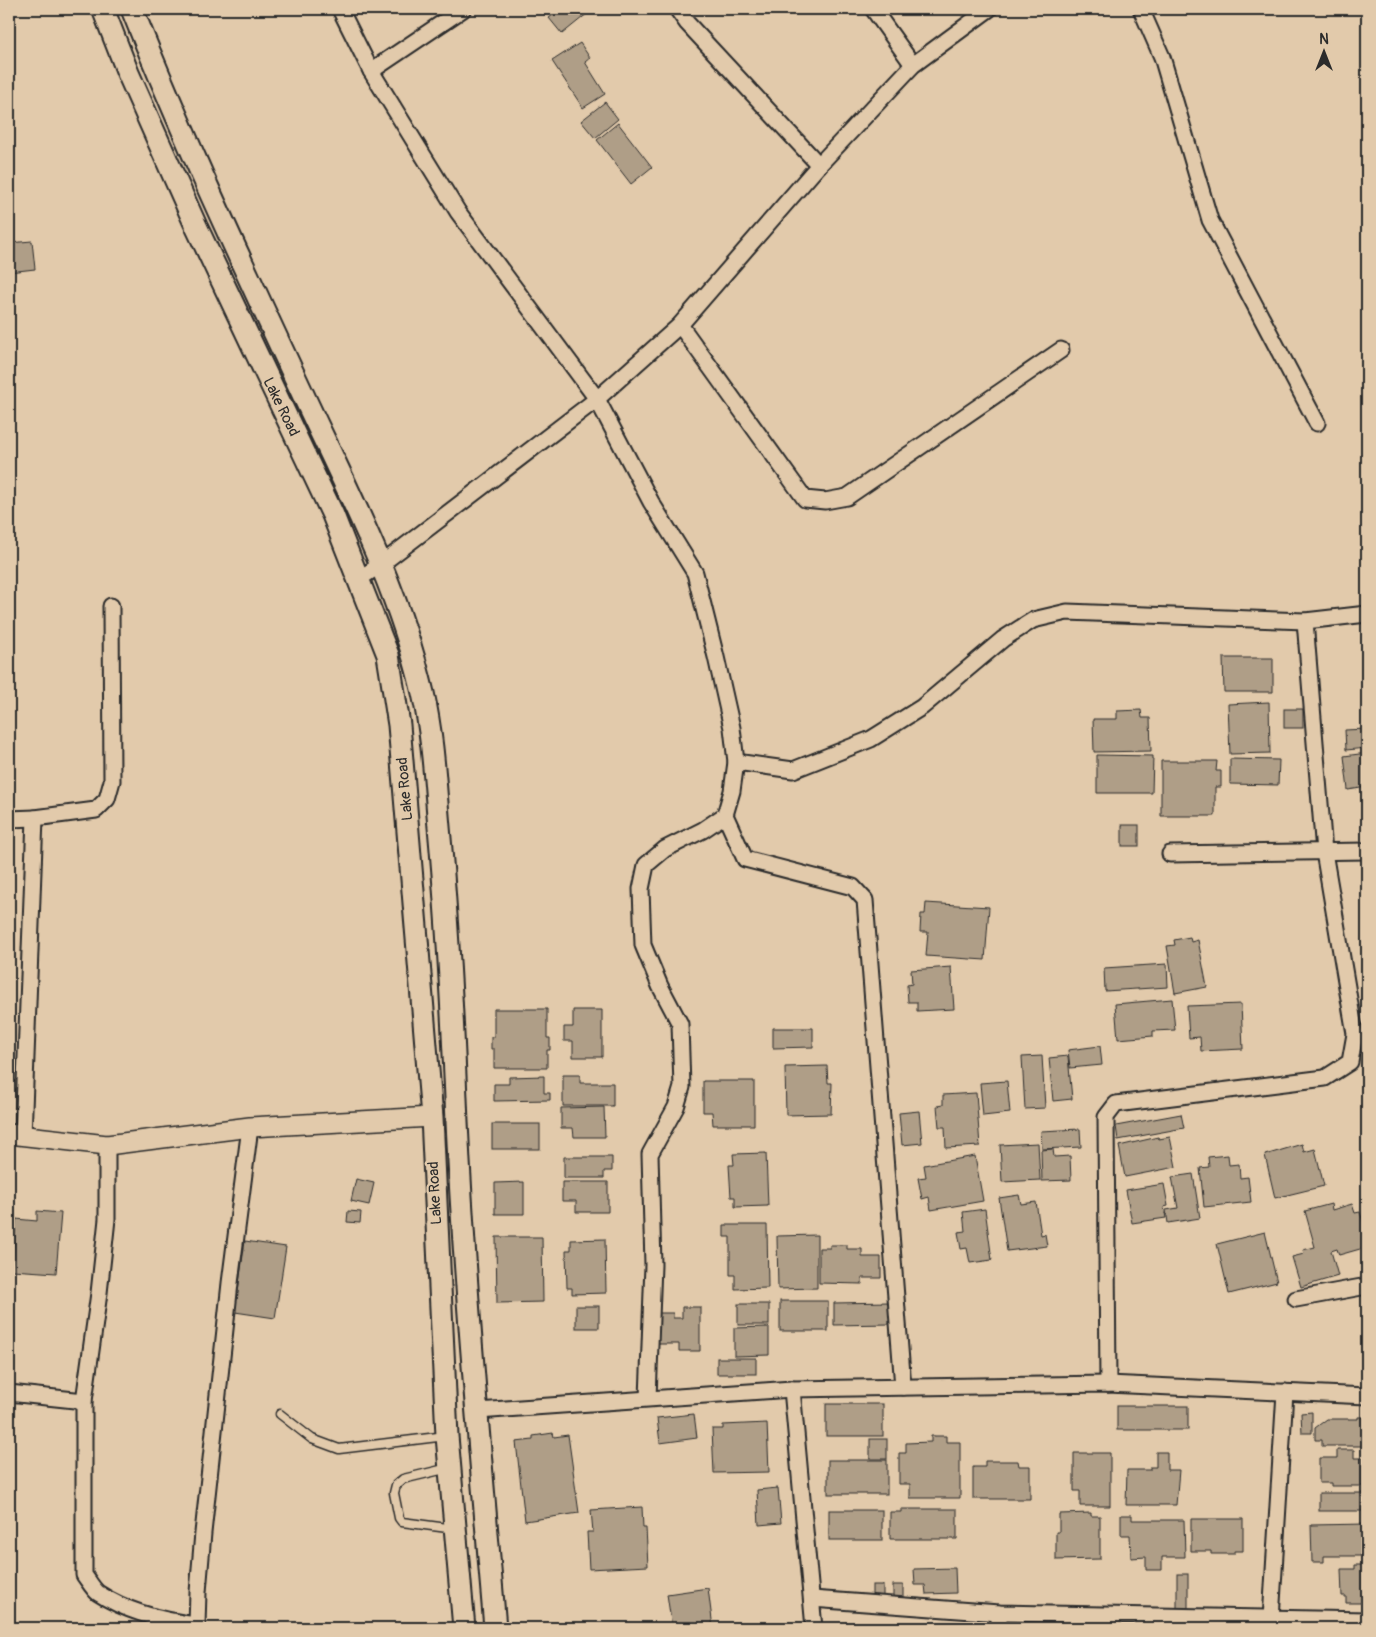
<svg xmlns="http://www.w3.org/2000/svg" width="1376" height="1637" viewBox="0 0 1376 1637" font-family="Pangolin,sans-serif">
  <style>
    .building { fill: #af9e87; stroke: #2b2b2b }
    .lines { fill: none; stroke-linecap: round; stroke-linejoin: round }
    .service-casing { stroke: #2b2b2b; stroke-width: 11 }
    .minor-casing { stroke: #2b2b2b; stroke-width: 19 }
    .tertiary-casing { stroke: #2b2b2b; stroke-width: 22 }
    .secondary-casing { stroke: #2b2b2b; stroke-width: 25 }
    .service { stroke: #e2caab; stroke-width: 8 }
    .minor { stroke: #e2caab; stroke-width: 15 }
    .tertiary { stroke: #e2caab; stroke-width: 19 }
    .secondary { stroke: #e2caab; stroke-width: 21 }
    .labels { text-anchor: middle; dominant-baseline: central; stroke-width: 4.5; stroke-linejoin: round; paint-order: stroke }
    .street-label { font-size: 15px; fill: #2b2b2b; stroke: #e2caab }
  </style>
  <rect width="100%" height="100%" fill="#e2caab"/>
  <filter id="ink" filterUnits="userSpaceOnUse"><feTurbulence type="fractalNoise" baseFrequency=".02" numOctaves="2"/><feDisplacementMap in="SourceGraphic" scale="10" xChannelSelector="R" yChannelSelector="G"/><feConvolveMatrix kernelMatrix="1 2 1 2 8 2 1 2 1" color-interpolation-filters="sRGB"/></filter>
  <g filter="url(#ink)">
    <g class="building">
      <path d="M561,9h32l-31,25 -13,-16z"/>
      <path d="M580,43l10,15 -5,4 20,32 -22,14 -31,-47z"/>
      <path d="M605,102l13,17 -23,19 -14,-17z"/>
      <path d="M618,123l34,44 -21,17 -34,-44z"/>
      <path d="M32,241l3,28 -26,3v-29z"/>
      <path d="M1223,658h50v34h-49z"/>
      <path d="M1363,691h4v34z"/>
      <path d="M1269,702l1,51 -40,1 -2,-50z"/>
      <rect x="1284" y="709" width="19" height="19"/>
      <path d="M1141,710l1,8h8l1,33 -57,1 -1,-33h24v-8z"/>
      <path d="M1366,729l1,19 -21,2 -1,-20z"/>
      <path d="M1367,753v34l-19,3 -4,-34z"/>
      <path d="M1097,755l56,1 -1,37h-55z"/>
      <path d="M1230,759l49,1 -1,25 -48,-1z"/>
      <path d="M1161,761h56l-1,10h5v16h-6v29h-54z"/>
      <rect x="1122" y="825" width="17" height="21"/>
      <path d="M926,903l63,4 -4,53 -59,-4 2,-24h-8l1,-18h4z"/>
      <path d="M1190,937l1,5 7,-2 9,47 -32,6 -8,-47 8,-1 -1,-5z"/>
      <path d="M1167,964l1,23 -63,4 -1,-23z"/>
      <path d="M951,967l3,42 -37,2v-9h-9l-1,-17 5,-1 -1,-14z"/>
      <path d="M1172,999l3,31 -22,1v5l-35,3 -3,-35z"/>
      <path d="M1241,1004l2,45 -42,2 -1,-14 -11,1 -2,-32z"/>
      <path d="M494,1009h53v29h3v12h-3v18h-53v-19h-3v-12h3z"/>
      <path d="M573,1010h29v47h-29v-16h-9v-14h9z"/>
      <path d="M773,1028h40v19l-40,1z"/>
      <path d="M1100,1046l2,19 -32,3 -2,-18z"/>
      <path d="M1042,1056l3,52 -20,1 -3,-52z"/>
      <path d="M1068,1056l4,43 -19,2 -4,-43z"/>
      <path d="M827,1066l1,17h4l-1,31 -45,1 -1,-48z"/>
      <path d="M563,1075h17v8h33v23h-50z"/>
      <path d="M544,1076v17h6v7l-56,1v-17h15v-7z"/>
      <path d="M703,1081h51v44h-41l-1,-13h-9z"/>
      <path d="M1007,1081l3,32 -27,3 -3,-33z"/>
      <path d="M976,1093l4,53 -34,2 -1,-21h-6l-2,-21 6,-1v-10z"/>
      <path d="M604,1107l1,30h-31l-1,-9h-12v-20z"/>
      <path d="M919,1111l3,32 -20,2 -3,-32z"/>
      <path d="M1181,1114l3,14 -66,12 -2,-14z"/>
      <rect x="492" y="1124" width="48" height="25"/>
      <path d="M1080,1129l1,18 -39,2 -1,-18z"/>
      <path d="M1158,1137l1,2 11,-2 6,30 -51,10 -6,-31z"/>
      <path d="M1038,1143l2,37 -38,2 -2,-37z"/>
      <path d="M1302,1144l2,8 11,-3 9,37 -49,12 -10,-43z"/>
      <path d="M1053,1149l1,8 16,-1 1,24 -29,1 -1,-31z"/>
      <path d="M766,1153l2,53 -33,1v-10h-4l-2,-32h5l-1,-11z"/>
      <path d="M1228,1155l1,10 10,-1 1,14 8,-1 3,25 -47,5 -4,-39 9,-1 -1,-10z"/>
      <path d="M975,1156l8,45 -52,9 -2,-13 -7,2 -4,-21 8,-1 -2,-12z"/>
      <path d="M564,1157h48v14h-8v7h-40z"/>
      <path d="M1193,1174l7,44 -32,5 -2,-13 12,-2 -6,-31z"/>
      <path d="M356,1179l18,4 -5,22 -18,-4z"/>
      <path d="M524,1182v32h-29v-31z"/>
      <path d="M562,1182h46v30h-32v-11h-14z"/>
      <path d="M1164,1184l4,22 -4,1 2,11 -34,5 -6,-33z"/>
      <path d="M1019,1195l2,9 15,-2 5,33 4,-1 2,12 -40,5 -8,-53z"/>
      <path d="M1331,1204l1,6 20,-6 3,9 5,-1 7,22v13l-28,8 -2,-6 -6,2 7,25 -37,11 -9,-30 12,-3 -1,-4 12,-3 -10,-36z"/>
      <path d="M985,1209l7,51 -22,3 -3,-15 -6,1 -3,-17 7,-1 -2,-19z"/>
      <path d="M37,1211l24,2 -5,60 -44,-3 4,-51 21,2z"/>
      <path d="M348,1211l13,1 -1,11 -13,-1z"/>
      <path d="M724,1225h43l1,63 -33,1v-14h-5v-38h-6z"/>
      <path d="M1265,1232l12,50 -48,12 -12,-50z"/>
      <path d="M817,1235v53l-39,1 -1,-53z"/>
      <path d="M496,1237h46l1,65 -46,1z"/>
      <path d="M605,1239l1,54 -34,1v-6h-5l-1,-38h5v-10z"/>
      <path d="M245,1241l41,6 -11,71 -40,-6z"/>
      <path d="M830,1245h17v4h15v8h19v21h-19v6l-43,-1v-35h11z"/>
      <rect x="780" y="1301" width="48" height="30"/>
      <path d="M890,1302v22l-56,1v-22z"/>
      <rect x="738" y="1304" width="31" height="21"/>
      <rect x="576" y="1306" width="23" height="22"/>
      <path d="M682,1307h18v44h-21v-7h-22l-1,-31h17v5h9z"/>
      <path d="M769,1327v28l-35,1v-28z"/>
      <rect x="717" y="1358" width="39" height="16"/>
      <rect x="826" y="1404" width="57" height="32"/>
      <rect x="1117" y="1406" width="71" height="24"/>
      <path d="M1312,1412v21h-10l-1,-20z"/>
      <path d="M694,1414l3,24 -37,5 -3,-25z"/>
      <path d="M1358,1417h9v29h-45v-6h-7v-12l12,-9h31z"/>
      <path d="M767,1423l2,49 -55,1 -2,-44h11v-4z"/>
      <path d="M553,1433l1,4 14,-2 11,78 -54,8 -9,-79 17,-2v-4z"/>
      <path d="M931,1436h15v6h14v56h-50v-14h-11v-31h7v-10l25,-1z"/>
      <rect x="870" y="1439" width="17" height="20"/>
      <path d="M1337,1450h17v8h9v28h-32v-3h-12v-25h18z"/>
      <path d="M1156,1452h11v18h12l-3,35h-50l1,-35h23v-3h6z"/>
      <path d="M1074,1453h36v53h-30v-15h-6z"/>
      <rect x="828" y="1460" width="59" height="34"/>
      <path d="M985,1461h33l1,5h11v33h-57v-32h12z"/>
      <path d="M778,1488l3,35 -22,2 -2,-35z"/>
      <rect x="1319" y="1493" width="44" height="18"/>
      <path d="M642,1507l1,21h3l2,38 -59,3 -2,-37h6l-2,-22z"/>
      <path d="M901,1509h56v30h-67v-27h11z"/>
      <rect x="829" y="1510" width="53" height="30"/>
      <path d="M1091,1513v3h9v43l-44,1v-28h3v-18z"/>
      <path d="M1121,1515h11v5h52l1,37h-23v13h-16v-13l-15,1 -1,-23h-9z"/>
      <path d="M1191,1519h52v32h-9v3h-23v-3h-20z"/>
      <path d="M1367,1524v32h-43v6h-12l-1,-37z"/>
      <path d="M1355,1565h12v38h-21v-7h-4l-1,-27h14z"/>
      <path d="M955,1568l1,25 -30,1 -1,-9h-10l-1,-16z"/>
      <rect x="1177" y="1574" width="11" height="36"/>
      <rect x="872" y="1585" width="11" height="14"/>
      <rect x="893" y="1585" width="10" height="12"/>
      <path d="M708,1588l5,40h-41l-5,-34z"/>
      <rect x="905" y="1623" width="14" height="5"/>
    </g>
    <g class="lines">
      <g class="service-casing">
        <g id="service">
          <path d="M280,1414l32,25 27,10 107,-13"/>
          <path d="M449,1468l-46,11 -7,6 -2,8 5,25 3,4 53,7"/>
        </g>
      </g>
      <g class="minor-casing">
        <g id="minor">
          <path d="M340,9l31,62 87,141 139,187 54,103 44,71 21,84 16,71 4,34 -4,29 -7,24 -22,15 -38,19 -19,16 -5,24 2,56 17,41 20,38 2,63 -6,20 -26,47 3,111 -5,133"/>
          <path d="M677,9l10,14 132,142"/>
          <path d="M873,9l40,56"/>
          <path d="M1141,9l21,48 48,163 107,203"/>
          <path d="M371,71l92,-62"/>
          <path d="M680,325l125,174 20,2 22,-4 214,-147"/>
          <path d="M359,579l21,-14 217,-166 83,-74 139,-160 94,-100 76,-56"/>
          <path d="M736,762l57,8 78,-31 51,-32 81,-68 30,-19 34,-8 238,9 62,-7"/>
          <path d="M725,815l20,44 108,28 12,13 38,487"/>
          <path d="M9,819l26,-1"/>
          <path d="M1170,854l197,-3"/>
          <path d="M23,1136l12,-318 61,-8 11,-11 5,-18 -1,-175"/>
          <path d="M107,1145v74l-8,74 -15,108v174c4,5 9,14 14,18 29,19 66,28 99,32l1,3"/>
          <path d="M1296,1299l71,-13"/>
          <path d="M1108,1384l-2,-267 10,-13 209,-26 25,-16 5,-28 -31,-182 -19,-231"/>
          <path d="M792,1389l22,239"/>
          <path d="M9,1393l75,8"/>
          <path d="M478,1411l314,-22 316,-5 259,12"/>
          <path d="M812,1599l187,14 368,7"/>
          <path d="M999,1613v15"/>
          <path d="M197,1625l1,-33 5,-59 27,-250 20,-156"/>
          <path d="M1263,1626l8,-7 14,-227"/>
        </g>
      </g>
      <g class="tertiary-casing">
        <path id="tertiary" d="M9,1134l98,11 143,-18 182,-10"/>
      </g>
      <g class="secondary-casing">
        <g id="secondary">
          <path d="M103,9l25,64 68,153 137,289 55,140 11,70 33,392 15,319 17,192"/>
          <path d="M132,9c53,133 114,263 175,394 44,94 92,187 116,290 10,44 12,89 16,134 9,98 14,197 18,295 8,169 24,338 38,506"/>
        </g>
      </g>
      <use href="#service" class="service"/>
      <use href="#minor" class="minor"/>
      <use href="#tertiary" class="tertiary"/>
      <use href="#secondary" class="secondary"/>
    </g>
  </g>
  <g class="labels">
    <g class="street-label">
      <text transform="translate(281 407) rotate(64)">Lake Road</text>
      <text transform="translate(405 789) rotate(-95)">Lake Road</text>
      <text transform="translate(435 1193) rotate(-93)">Lake Road</text>
    </g>
  </g>
  <rect width="1376" height="1637" fill="none" stroke="#e2caab" stroke-width="30"/>
  <rect x="15" y="15" width="1346" height="1607" fill="none" stroke="#2b2b2b" stroke-width="2" filter="url(#ink)"/>
  <g transform="translate(1324 52)" stroke="#e2caab" stroke-width="4" paint-order="stroke">
  <path d="M0-4L9 19L0 12L-9 19Z" fill="#2b2b2b"/>
  <text y="-8" font-size="14" font-weight="bold" text-anchor="middle" fill="#2b2b2b">N</text>
  </g>
</svg>
